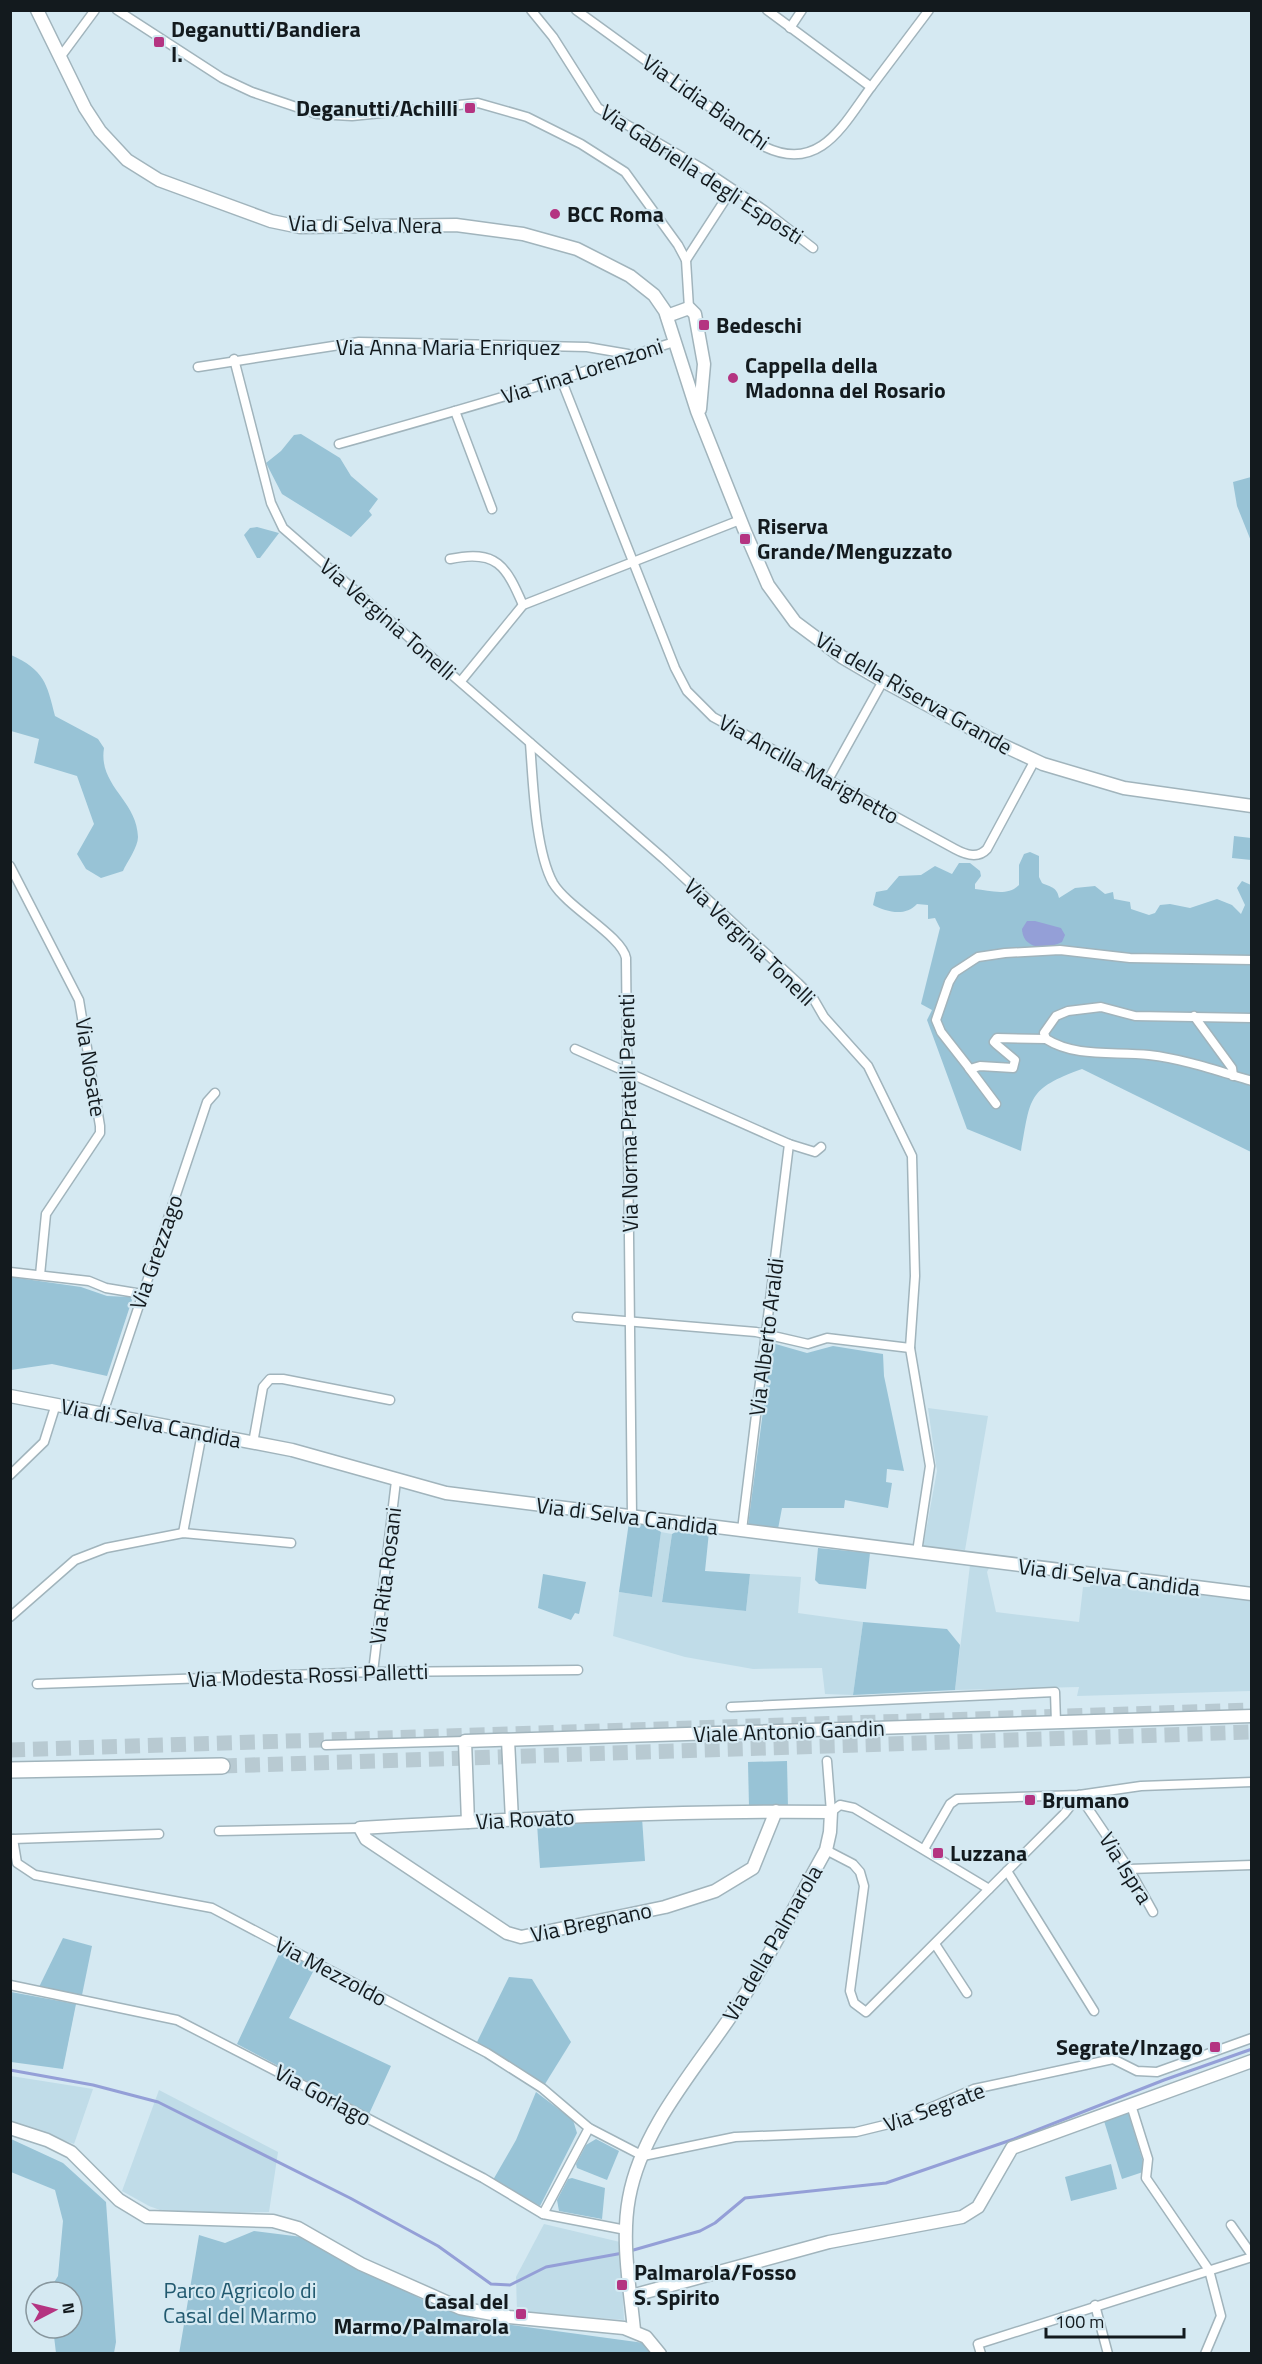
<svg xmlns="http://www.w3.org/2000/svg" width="1262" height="2364" viewBox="0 0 1262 2364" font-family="'Titillium Web',sans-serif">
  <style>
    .built { fill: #c0dce8 }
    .green { fill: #98c3d6 }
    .water { fill: #949fd7 }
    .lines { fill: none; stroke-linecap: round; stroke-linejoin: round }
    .stream { stroke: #949fd7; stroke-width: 3 }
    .highway-tunnel { stroke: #b8cad2; stroke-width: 15; stroke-dasharray: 15 8; stroke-linecap: butt }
    .street-casing { stroke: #a1b4bc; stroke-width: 11 }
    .secondary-casing { stroke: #a1b4bc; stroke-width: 15 }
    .highway-casing { stroke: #a1b4bc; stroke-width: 18 }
    .street { stroke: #fff; stroke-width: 8 }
    .secondary { stroke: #fff; stroke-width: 12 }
    .highway { stroke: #fff; stroke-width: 15 }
    .poi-dot { fill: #b43481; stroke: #d5e9f2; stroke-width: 2 }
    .labels { text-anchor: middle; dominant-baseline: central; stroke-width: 4.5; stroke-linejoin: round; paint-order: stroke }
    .poi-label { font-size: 22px; font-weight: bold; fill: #131a1e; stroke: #d5e9f2; text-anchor: start }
    .street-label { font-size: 22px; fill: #131a1e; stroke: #d5e9f2 }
    .park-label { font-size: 22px; fill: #21596f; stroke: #d5e9f2 }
  </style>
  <rect width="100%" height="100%" fill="#d5e9f2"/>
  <g class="built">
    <path d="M928,1408l60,8 -23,134 -42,-3 14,-76z"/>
    <path d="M661,1532l11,2 -10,67 84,10 4,-37 51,3 -3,36 65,9 -10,73 -28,-1 -3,-26 -69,1 -68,-12 -72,-21 6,-44 33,5z"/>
    <path d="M970,1565l19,3 -2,4 9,40 83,10 4,-35h7l1,-6 160,20v90l-174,5 2,-9 -124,3z"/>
    <path d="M11,2076l82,13 -19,55 -63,-23z"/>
    <path d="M159,2090l119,62 -9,60 -101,1 -19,-7 -27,-15z"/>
    <path d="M544,2224l76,18 4,78 -107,-9 -1,-34z"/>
  </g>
  <g class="green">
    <path d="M301,434l39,24 11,18 27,23 -9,12 3,4 -21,22 -69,-43 -16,-31 15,-12 13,-16z"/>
    <path d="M1251,477h1l-1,64 -14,-35 -4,-24z"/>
    <path d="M257,527l22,6 -19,25h-3l-13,-23 6,-7z"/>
    <path d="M11,655c33,15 36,28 44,61l43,23 6,9c-6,38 33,52 34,89 0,10 -11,25 -15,34l-22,7 -15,-9 -9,-15 17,-30 -17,-48 -43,-13 5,-24 -28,-8z"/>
    <path d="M1234,836l17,2v22l-19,-2z"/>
    <path d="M1030,852l9,4v21l3,6c7,4 15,3 17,15l16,-10 20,-2 10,8 8,-2 1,7 16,3 1,7 18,6 6,-2 5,-8 10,-1 20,4 27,-9 15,6 9,9 4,-9 -8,-17 5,-7 9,4v267l-169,-83c-55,20 -51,28 -61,82l-54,-22 -40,-109 5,-10 -11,-6 19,-76 -5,-10 -7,1v-14l-11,-1c-12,13 -30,8 -44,1l3,-13 11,-2 12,-14 22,-1 14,-9 17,8 7,-11h11l10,8 1,5 -6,8v5c14,1 32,8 44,-4v-20l5,-11z"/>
    <path d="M11,1277l70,10 26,9 23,1 2,3 -25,76 -55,-12 -41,6z"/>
    <path d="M772,1343l35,10 26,-7 50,8 1,22 20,95 -17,-2 -1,13 6,1 -4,25 -43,-8 -1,8h-62l-4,21 -30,-4z"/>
    <path d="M629,1522h16l16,10 -9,65 -33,-5z"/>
    <path d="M681,1529l28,3 -4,39 45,3 -4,37 -84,-9 10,-68z"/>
    <path d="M818,1548l52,5 -4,36 -47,-5 -4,-4z"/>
    <path d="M543,1574l43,8 -7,32 -4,-1 -4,7 -33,-12z"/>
    <path d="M863,1622l84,7 13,16 -5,45 -102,5z"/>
    <path d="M787,1761l1,46h-39l-1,-45z"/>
    <path d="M642,1818l3,43 -105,7 -3,-44z"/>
    <path d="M63,1938l29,8 -10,49 -43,-8z"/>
    <path d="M281,1950l34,18 -26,50 102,48 -22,48 -132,-70z"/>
    <path d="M509,1977l23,2 39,63 -26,42 -68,-42z"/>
    <path d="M11,1992l65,12 -13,65 -52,-7z"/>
    <path d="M536,2092l37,28 4,13 -37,73 -47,-26 23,-40z"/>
    <path d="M1128,2112l18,59 -24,8 -18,-58z"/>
    <path d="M11,2139l52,24 43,39 10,140 -2,11h-58l-3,-25h19v-36h-24l10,-16 5,-55 -8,-31 -44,-18z"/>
    <path d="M596,2139l23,12 -12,29 -30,-12 -1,-4 10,-19z"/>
    <path d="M1111,2164l6,25 -46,12 -6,-24z"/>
    <path d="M572,2178l33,10 -3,31 -43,-8 -2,-11 11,-21z"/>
    <path d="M254,2231l48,6 129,67 51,17 162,22 6,10 -471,1 20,-119 26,8z"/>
  </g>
  <path class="water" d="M1035,921l26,7 4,7 -3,7c-15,8 -39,8 -40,-13l5,-8z"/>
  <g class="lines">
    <g class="stream">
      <path d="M10,2070l83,15 65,17 192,96 88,48 53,38 19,1 36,-18 77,-14"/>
      <path d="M630,2251l70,-20 15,-8 30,-25 141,-15 128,-44 150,-59 88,-31"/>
    </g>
    <g class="highway-tunnel">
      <path d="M10,1750l1242,-40"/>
      <path d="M222,1766l1030,-34"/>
    </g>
    <g class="street-casing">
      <g id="street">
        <path d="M117,10l105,68 30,14 65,22 35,2 126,-13 49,14 54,27 44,28 53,73 8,15 3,48"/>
        <path d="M531,10l22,27 45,71 105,61 61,41 49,38"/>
        <path d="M576,10l189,137c55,26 78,-22 106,-60l-104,-77"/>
        <path d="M790,28l12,-18"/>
        <path d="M61,56l34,-46"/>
        <path d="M871,87l58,-77"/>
        <path d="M686,260l46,-71"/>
        <path d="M234,359l37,144 12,25 381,331 134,124 15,15 11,19 44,49 44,90 3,120 -5,72 -83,-10 -19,6 -52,-12 -179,-15"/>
        <path d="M198,367l161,-25 228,5 41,7"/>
        <path d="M561,379l114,289 12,23 26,26 242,132c11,6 23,10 32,0l48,-89"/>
        <path d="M455,411l37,98"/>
        <path d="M339,444c75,-21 149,-42 222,-65 38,-12 75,-26 114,-37"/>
        <path d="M450,559c47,-10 56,7 73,46"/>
        <path d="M461,681l62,-76 217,-85"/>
        <path d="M530,743c3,38 5,107 23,140 15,25 69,53 73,75l6,558"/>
        <path d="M828,780l55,-99"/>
        <path d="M10,866l69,134 21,126v7l-54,81 -6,61"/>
        <path d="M1194,1016l38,52 1,8"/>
        <path d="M1252,1018l-117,-2 -34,-9 -33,4 -12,5 -12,17 2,6c30,19 69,12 103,16 35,4 69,16 103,26"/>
        <path d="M1046,1039l-49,-1 -3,4 2,2 19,16 -2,8 -33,-2 -10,3 -29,-37 -5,-12 13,-38 6,-10 23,-15 27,-4 55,-3 70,8 122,2"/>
        <path d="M575,1049l214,95 -47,386"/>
        <path d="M969,1068l27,36"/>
        <path d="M789,1144l26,8 6,-5"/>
        <path d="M10,1272l79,9 17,7 36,6"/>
        <path d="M910,1348l20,118 -13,86"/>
        <path d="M103,1413l104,-311 8,-9"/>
        <path d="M253,1443l10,-56 7,-8h13l107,21"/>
        <path d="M10,1475l34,-33 12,-38"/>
        <path d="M183,1533l19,-100"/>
        <path d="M10,1617l65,-57 31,-12 77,-15 108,10"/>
        <path d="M373,1672l23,-191"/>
        <path d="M37,1684l336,-12 205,-2"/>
        <path d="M731,1707l324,-15 1,31"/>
        <path d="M326,1745l139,-4"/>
        <path d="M827,1761l4,51"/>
        <path d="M1079,1795l50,74 24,43"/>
        <path d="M831,1812l9,-7 14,3 135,81"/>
        <path d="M219,1831l141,-3"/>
        <path d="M13,1839l146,-5"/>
        <path d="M10,1840l3,-1 4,24 18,12 177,33 275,145 55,35 47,40 54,28 92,-19 121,-5 41,-10 77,-33 139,-30 24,12 20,1 95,-34"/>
        <path d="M924,1849l26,-45 7,-5 122,-4 62,-9 111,-4"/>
        <path d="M826,1850l27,14 7,8 4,14 -14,105 4,12 12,9 198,-198 15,-19"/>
        <path d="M1129,1869l123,-4"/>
        <path d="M1007,1871l87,140"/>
        <path d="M935,1944l32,49"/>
        <path d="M10,1985l167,35 306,158 60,36 83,16"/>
        <path d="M1131,2105l17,54 -2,19 63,92 12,46 -16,38"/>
        <path d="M543,2214l46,-86"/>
        <path d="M1231,2225l21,30"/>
        <path d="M1095,2305l13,49"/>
        <path d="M981,2354l-3,-10 274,-87"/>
      </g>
    </g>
    <g class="secondary-casing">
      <g id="secondary">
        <path d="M37,10l48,98 15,23 27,29 32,20 112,41 29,6 156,-2 67,9 54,15 53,27 24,19 11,16 32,100 49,123 22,51 27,37 47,35 41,24 115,62 45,21 81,24 128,18"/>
        <path d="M667,316l22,-8 6,6 9,50 -4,45"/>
        <path d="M10,1396l282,54 154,43 806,101"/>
        <path d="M508,1740l4,80"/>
        <path d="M468,1822l-3,-81 787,-25"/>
        <path d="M10,2128l37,12 24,12 48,48 28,17 126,4 25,7 63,36 99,44 49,9 115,11 22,9 14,17"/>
        <path d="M631,2296l198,-54 133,-25 16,-10 34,-59 240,-87"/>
        <path d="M634,2330c-4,-42 -13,-89 -5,-132 13,-73 73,-136 112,-197 31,-49 57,-101 85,-151l4,-18 1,-20c-157,-2 -314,7 -471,16l6,11 141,94 14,4 144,-30 50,-16 38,-23 23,-57"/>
      </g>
    </g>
    <g class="highway-casing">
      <path id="highway" d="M10,1770l212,-4"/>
    </g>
    <use href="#street" class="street"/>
    <use href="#secondary" class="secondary"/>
    <use href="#highway" class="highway"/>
  </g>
  <g class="poi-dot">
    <rect x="153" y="36" width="12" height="12" rx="3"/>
    <rect x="464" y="102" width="12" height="12" rx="3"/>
    <circle cx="555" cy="214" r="6"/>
    <rect x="698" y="319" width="12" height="12" rx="3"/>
    <circle cx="733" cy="378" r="6"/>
    <rect x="739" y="533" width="12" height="12" rx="3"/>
    <rect x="1024" y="1794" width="12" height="12" rx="3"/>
    <rect x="932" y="1847" width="12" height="12" rx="3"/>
    <rect x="1209" y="2041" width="12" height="12" rx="3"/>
    <rect x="616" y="2279" width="12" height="12" rx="3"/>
    <rect x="515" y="2308" width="12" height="12" rx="3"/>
  </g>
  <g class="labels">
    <g class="poi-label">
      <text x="171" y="29">Deganutti/Bandiera<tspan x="171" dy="25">I.</tspan></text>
      <text x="458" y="108" text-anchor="end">Deganutti/Achilli</text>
      <text x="567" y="214">BCC Roma</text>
      <text x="716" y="325">Bedeschi</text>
      <text x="745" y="365">Cappella della<tspan x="745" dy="25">Madonna del Rosario</tspan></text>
      <text x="757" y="526">Riserva<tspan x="757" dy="25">Grande/Menguzzato</tspan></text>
      <text x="1042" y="1800">Brumano</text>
      <text x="950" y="1853">Luzzana</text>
      <text x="1203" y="2047" text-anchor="end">Segrate/Inzago</text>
      <text x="634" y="2272">Palmarola/Fosso<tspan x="634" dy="25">S. Spirito</tspan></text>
      <text x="509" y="2301" text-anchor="end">Casal del<tspan x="509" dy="25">Marmo/Palmarola</tspan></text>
    </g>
    <g class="street-label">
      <text transform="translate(706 102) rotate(35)">Via Lidia Bianchi</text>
      <text transform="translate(702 174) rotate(33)">Via Gabriella degli Esposti</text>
      <text transform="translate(365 224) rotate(1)">Via di Selva Nera</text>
      <text x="448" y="347">Via Anna Maria Enriquez</text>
      <text transform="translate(582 371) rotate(-18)">Via Tina Lorenzoni</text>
      <text transform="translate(388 619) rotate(41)">Via Verginia Tonelli</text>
      <text transform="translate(914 693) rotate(30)">Via della Riserva Grande</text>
      <text transform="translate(809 769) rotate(29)">Via Ancilla Marighetto</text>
      <text transform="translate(750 942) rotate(44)">Via Verginia Tonelli</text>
      <text transform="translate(91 1067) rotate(81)">Via Nosate</text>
      <text transform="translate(628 1113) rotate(-91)">Via Norma Pratelli Parenti</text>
      <text transform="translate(156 1252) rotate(-71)">Via Grezzago</text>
      <text transform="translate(766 1337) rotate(-83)">Via Alberto Araldi</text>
      <text transform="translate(151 1423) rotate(11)">Via di Selva Candida</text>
      <text transform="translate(627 1516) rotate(7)">Via di Selva Candida</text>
      <text transform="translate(385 1576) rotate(-83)">Via Rita Rosani</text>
      <text transform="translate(1109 1577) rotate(7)">Via di Selva Candida</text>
      <text transform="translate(308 1675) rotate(-2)">Via Modesta Rossi Palletti</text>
      <text transform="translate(789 1731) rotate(-2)">Viale Antonio Gandin</text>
      <text transform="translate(525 1819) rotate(-3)">Via Rovato</text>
      <text transform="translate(1126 1868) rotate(58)">Via Ispra</text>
      <text transform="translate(591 1922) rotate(-12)">Via Bregnano</text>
      <text transform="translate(772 1943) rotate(-60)">Via della Palmarola</text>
      <text transform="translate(331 1971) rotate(28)">Via Mezzoldo</text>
      <text transform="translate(323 2095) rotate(28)">Via Gorlago</text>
      <text transform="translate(934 2107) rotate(-20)">Via Segrate</text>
    </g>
    <g class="park-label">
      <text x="240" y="2290">Parco Agricolo di<tspan x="240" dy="25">Casal del Marmo</tspan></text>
    </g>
  </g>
  <rect width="1262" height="2364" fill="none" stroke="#131a1e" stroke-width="24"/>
  <g transform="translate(54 2310) rotate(83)"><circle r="28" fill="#d5e9f2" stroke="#87969d" stroke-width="1.5"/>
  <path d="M0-4.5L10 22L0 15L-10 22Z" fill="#b43481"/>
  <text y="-9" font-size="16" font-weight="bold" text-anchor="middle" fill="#131a1e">N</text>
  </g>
  <path d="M1046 2328v9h138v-9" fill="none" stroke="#131a1e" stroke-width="3"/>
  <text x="1055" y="2328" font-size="18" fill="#131a1e" stroke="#d5e9f2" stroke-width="4.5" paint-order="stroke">100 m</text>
</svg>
